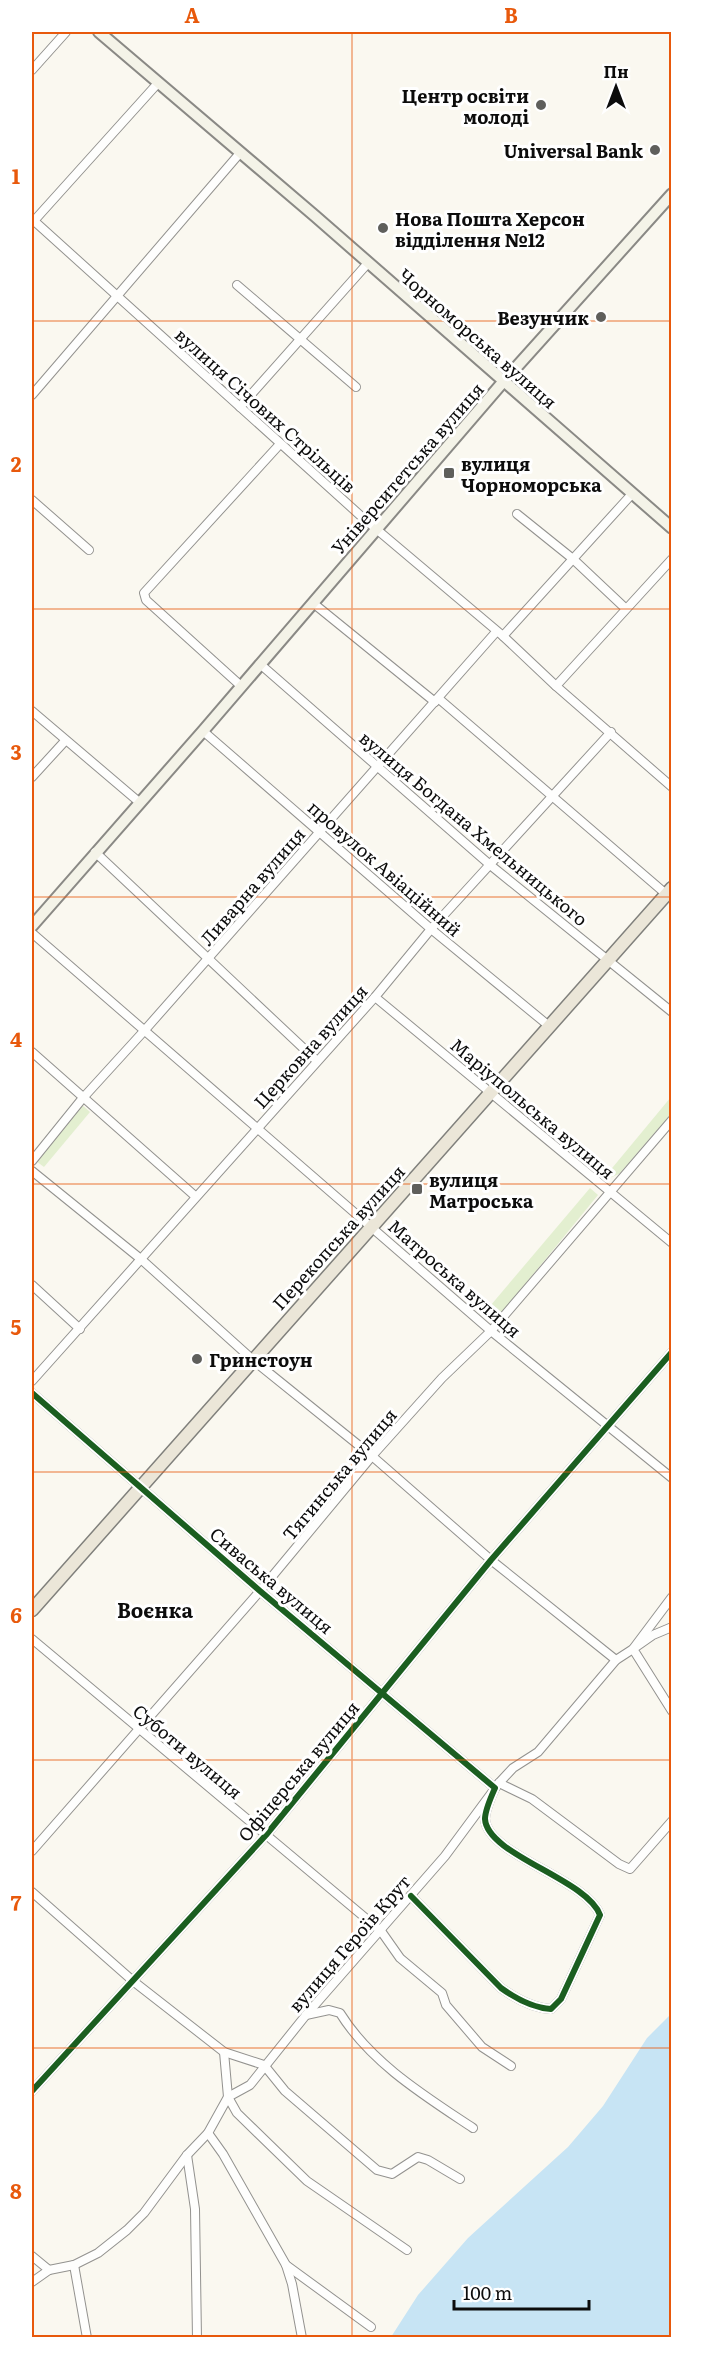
<svg xmlns="http://www.w3.org/2000/svg" width="703" height="2369" viewBox="0 0 703 2369" font-family="Literata,serif">
  <style>
    .green { fill: #e3efd0 }
    .water { fill: #c7e4f4 }
    .lines { fill: none; stroke-linecap: round; stroke-linejoin: round }
    .street-casing { stroke: #93928f; stroke-width: 10 }
    .secondary-casing { stroke: #8a8985; stroke-width: 14 }
    .primary-casing { stroke: #80807c; stroke-width: 15 }
    .street { stroke: #fefefd; stroke-width: 8 }
    .secondary { stroke: #f4f3e8; stroke-width: 10 }
    .primary { stroke: #ebe6d8; stroke-width: 12 }
    .cycleway-casing { stroke: #fff; stroke-width: 10 }
    .cycleway { stroke: #1b5e20; stroke-width: 6 }
    .grid { fill: none; stroke: #e8590c; stroke-width: 1.5; stroke-opacity: 0.55 }
    .poi-dot { fill: #5f5f5c; stroke: #fff; stroke-width: 2 }
    .labels { text-anchor: middle; dominant-baseline: central; stroke-width: 6; stroke-linejoin: round; paint-order: stroke }
    .poi-label { font-size: 18px; font-weight: bold; fill: #0c0c0c; stroke: #fff; text-anchor: start }
    .street-label { font-size: 18px; fill: #0c0c0c; stroke: #fff }
    .neighbourhood-label { font-size: 20px; font-weight: bold; fill: #0c0c0c; stroke: #fff }
    .neatline { fill: none; stroke: #e8590c; stroke-width: 2 }
    .grid-label { font-size: 20px; text-anchor: middle; font-weight: bold; fill: #e8590c }
  </style>
  <rect width="100%" height="100%" fill="#faf8f0"/>
  <g class="green">
    <path d="M671,1097v17l-52,60 -12,5 -5,-4 6,-2z"/>
    <path d="M82,1105l8,7 -46,55 -8,-6z"/>
    <path d="M590,1188l8,7 -103,126 -10,-9z"/>
  </g>
  <path class="water" d="M671,2014v323h-280l27,-42 50,-57 100,-91 35,-41 44,-68z"/>
  <g class="lines">
    <g class="street-casing">
      <g id="street">
        <path d="M32,70l34,-38"/>
        <path d="M32,219l330,298 141,119 53,50 116,101"/>
        <path d="M32,223l126,-140"/>
        <path d="M237,285l119,102"/>
        <path d="M32,395l208,-242"/>
        <path d="M240,407l128,-144"/>
        <path d="M32,500l57,50"/>
        <path d="M517,514l56,45 52,49"/>
        <path d="M313,603l122,99"/>
        <path d="M503,636l128,-141"/>
        <path d="M260,664l229,200 183,148"/>
        <path d="M241,686l-95,-86 -2,-7 136,-149"/>
        <path d="M556,686l116,-127"/>
        <path d="M438,698l228,196"/>
        <path d="M32,711l107,91"/>
        <path d="M203,731l228,198 118,97"/>
        <path d="M32,777l33,-36"/>
        <path d="M95,852l222,209"/>
        <path d="M32,933l459,398 181,147"/>
        <path d="M375,997l297,246"/>
        <path d="M32,1052l163,144"/>
        <path d="M32,1161l50,-62 62,-68 352,-399"/>
        <path d="M32,1171l110,89 111,100 119,96 119,104 125,100"/>
        <path d="M32,1285l48,44"/>
        <path d="M32,1381l343,-384 56,-68 180,-197"/>
        <path d="M32,1393l228,198 235,197c-4,9 -10,22 -10,31 2,36 102,60 115,96l-39,84 -10,10c-17,-1 -36,-11 -50,-21l-90,-92"/>
        <path d="M672,1627l-19,8 -20,14 39,62"/>
        <path d="M32,1639l349,292 19,27 42,35 4,12 36,42 29,19"/>
        <path d="M499,1783l33,16 87,65 11,5 42,-48"/>
        <path d="M32,1851l228,-260 112,-135 70,-78 49,-47 181,-211"/>
        <path d="M32,1892l101,89 91,71 40,13 21,26 92,79 15,4 26,-17 10,3 32,19"/>
        <path d="M306,2015l23,-5 11,3c31,50 85,83 133,115"/>
        <path d="M224,2052l4,45 9,16 70,68 100,69"/>
        <path d="M32,2091l234,-256 225,-275 181,-208"/>
        <path d="M208,2133l15,21 63,111 6,19 10,54"/>
        <path d="M187,2155l8,54 2,129"/>
        <path d="M32,2256l17,14"/>
        <path d="M74,2265l13,73"/>
        <path d="M286,2265l85,62"/>
        <path d="M32,2282l17,-12 25,-5 24,-12 29,-23 17,-17 43,-58 21,-22 20,-36 22,-12 56,-70 139,-159 54,-73 14,-15 25,-16 78,-92 17,-11 39,-52"/>
      </g>
    </g>
    <g class="secondary-casing">
      <g id="secondary">
        <path d="M99,32l216,184 357,312"/>
        <path d="M32,926l171,-195 300,-349 169,-188"/>
      </g>
    </g>
    <g class="primary-casing">
      <path id="primary" d="M32,1610l640,-722"/>
    </g>
    <use href="#street" class="street"/>
    <use href="#secondary" class="secondary"/>
    <use href="#primary" class="primary"/>
    <g class="cycleway-casing">
      <g id="cycleway">
        <path d="M32,1393l228,198 235,197c-4,9 -10,22 -10,31 2,36 102,60 115,96l-39,84 -10,10c-17,-1 -36,-11 -50,-21l-90,-92"/>
        <path d="M32,2091l234,-256 225,-275 181,-208"/>
      </g>
    </g>
    <use href="#cycleway" class="cycleway"/>
  </g>
  <path class="grid" d="M352,32v2306M32,321h640M32,609h640M32,897h640M32,1184h640M32,1472h640M32,1760h640M32,2048h640"/>
  <g class="poi-dot">
    <circle cx="541" cy="105" r="6"/>
    <circle cx="655" cy="150" r="6"/>
    <circle cx="383" cy="228" r="6"/>
    <circle cx="601" cy="317" r="6"/>
    <rect x="443" y="467" width="12" height="12" rx="3"/>
    <rect x="411" y="1183" width="12" height="12" rx="3"/>
    <circle cx="197" cy="1359" r="6"/>
  </g>
  <g class="labels">
    <g class="poi-label">
      <text x="529" y="95" text-anchor="end">Центр освіти<tspan x="529" dy="21">молоді</tspan></text>
      <text x="643" y="150" text-anchor="end">Universal Bank</text>
      <text x="395" y="218">Нова Пошта Херсон<tspan x="395" dy="21">відділення №12</tspan></text>
      <text x="589" y="317" text-anchor="end">Везунчик</text>
      <text x="461" y="463">вулиця<tspan x="461" dy="21">Чорноморська</tspan></text>
      <text x="429" y="1179">вулиця<tspan x="429" dy="21">Матроська</tspan></text>
      <text x="209" y="1359">Гринстоун</text>
    </g>
    <g class="street-label">
      <text transform="translate(478 338) rotate(41)">Чорноморська вулиця</text>
      <text transform="translate(266 410) rotate(42)">вулиця Січових Стрільців</text>
      <text transform="translate(407 468) rotate(-49)">Університетська вулиця</text>
      <text transform="translate(474 828) rotate(40)">вулиця Богдана Хмельницького</text>
      <text transform="translate(385 868) rotate(41)">провулок Авіаційний</text>
      <text transform="translate(252 886) rotate(-49)">Ливарна вулиця</text>
      <text transform="translate(310 1046) rotate(-48)">Церковна вулиця</text>
      <text transform="translate(533 1108) rotate(40)">Маріупольська вулиця</text>
      <text transform="translate(338 1237) rotate(-48)">Перекопська вулиця</text>
      <text transform="translate(455 1278) rotate(41)">Матроська вулиця</text>
      <text transform="translate(339 1474) rotate(-50)">Тягинська вулиця</text>
      <text transform="translate(272 1580) rotate(40)">Сиваська вулиця</text>
      <text transform="translate(188 1751) rotate(40)">Суботи вулиця</text>
      <text transform="translate(298 1771) rotate(-50)">Офіцерська вулиця</text>
      <text transform="translate(349 1943) rotate(-49)">вулиця Героїв Крут</text>
    </g>
    <g class="neighbourhood-label">
      <text x="155" y="1609">Воєнка</text>
    </g>
  </g>
  <rect width="703" height="2369" fill="none" stroke="#ffffff" stroke-width="66"/>
  <g transform="translate(616 87)" stroke="#ffffff" stroke-width="4.5" paint-order="stroke">
  <path d="M0-4.5L10 22L0 15L-10 22Z" fill="#0c0c0c"/>
  <text y="-9" font-size="16" font-weight="bold" text-anchor="middle" fill="#0c0c0c">Пн</text>
  </g>
  <path d="M454 2300v9h135v-9" fill="none" stroke="#0c0c0c" stroke-width="3"/>
  <text x="463" y="2300" font-size="18" fill="#0c0c0c" stroke="#ffffff" stroke-width="4.5" paint-order="stroke">100 m</text>
  <rect x="33" y="33" width="637" height="2303" class="neatline"/>
  <g class="grid-label">
    <text x="192" y="23">A</text>
    <text x="511" y="23">B</text>
    <text x="16" y="184">1</text>
    <text x="16" y="472">2</text>
    <text x="16" y="760">3</text>
    <text x="16" y="1047">4</text>
    <text x="16" y="1335">5</text>
    <text x="16" y="1623">6</text>
    <text x="16" y="1911">7</text>
    <text x="16" y="2199">8</text>
  </g>
</svg>
